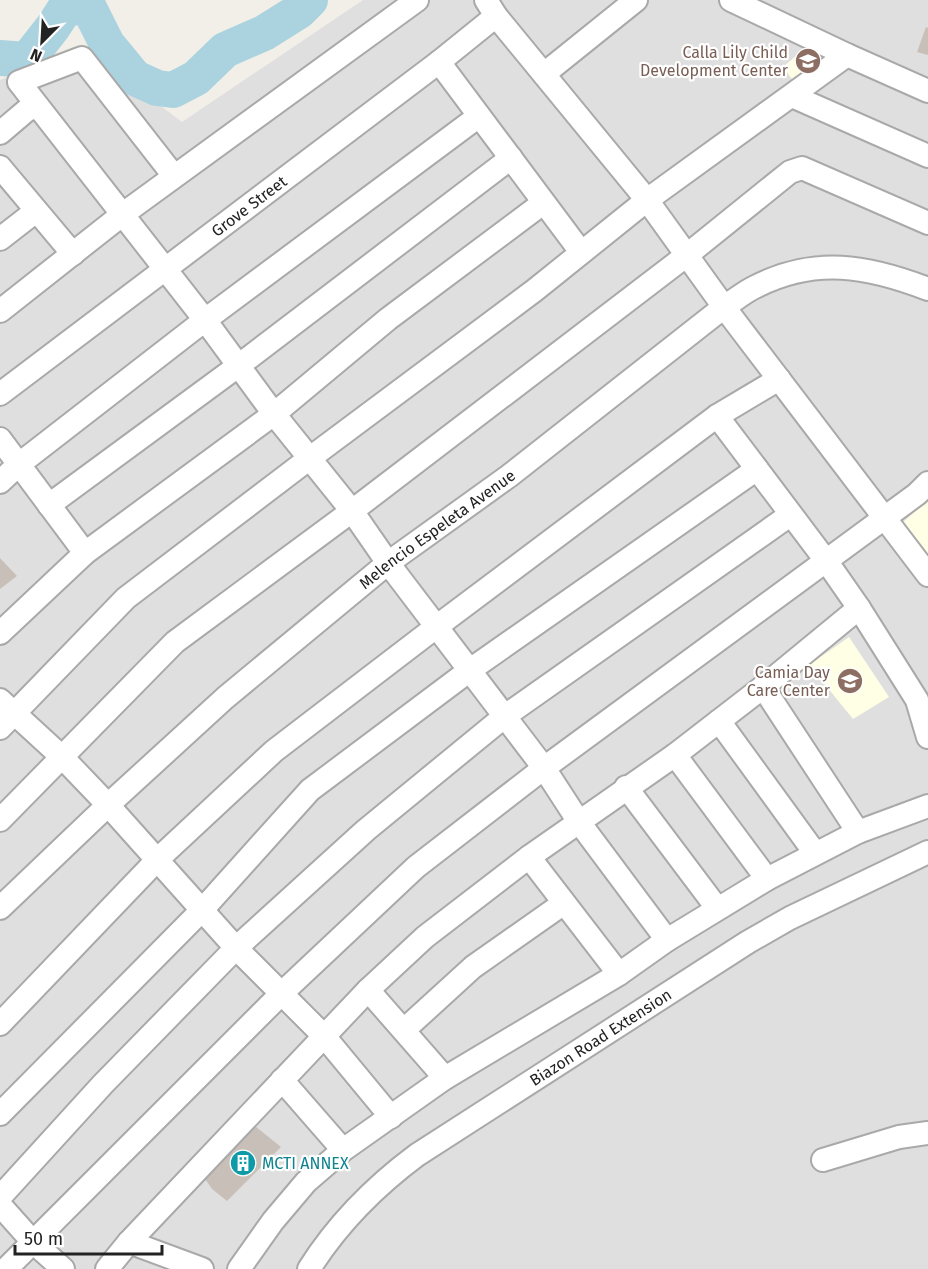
<svg xmlns="http://www.w3.org/2000/svg" width="928" height="1269" viewBox="0 0 928 1269" font-family="'Fira Sans',sans-serif">
  <style>
    .residential { fill: #e0dfdf }
    .education { fill: #ffffe5 }
    .lines { fill: none; stroke-linecap: round; stroke-linejoin: round }
    .river { stroke: #aad3df; stroke-width: 36 }
    .building { fill: #c7bfb8 }
    .minor-casing { stroke: #a9a9a9; stroke-width: 26 }
    .minor { stroke: #fff; stroke-width: 22 }
    .labels { text-anchor: middle; dominant-baseline: central; stroke-width: 4.5; stroke-linejoin: round; paint-order: stroke }
    .education-label { font-size: 16px; fill: #785e54; stroke: #fff; text-anchor: end }
    .street-label { font-size: 16px; fill: #222; stroke: #fff }
    .culture-label { font-size: 16px; fill: #0d838f; stroke: #fff; text-anchor: start }
  </style>
  <rect width="100%" height="100%" fill="#f2efe9"/>
  <path class="residential" d="M363,0h565v1269h-928v-1189l84,-32 98,74z"/>
  <g class="education">
    <path d="M811,43l24,13 -40,27 -12,-16z"/>
    <path d="M928,500v60l-27,-36z"/>
    <path d="M849,637l40,60 -36,22 -44,-54z"/>
  </g>
  <g class="lines">
    <path class="river" d="M0,58l27,2 26,-33 13,-20 23,1 18,36 28,34 22,10 16,2 23,-12 29,-28 39,-17 35,-22 11,-11"/>
  </g>
  <g class="building">
    <path d="M926,27l2,1v27l-11,-3z"/>
    <path d="M0,558l17,18 -17,13z"/>
    <path d="M255,1126l26,21 -54,54 -15,-12 -7,-10z"/>
  </g>
  <g class="lines">
    <g class="minor-casing">
      <g id="minor">
        <path d="M486,0l10,16 151,184 77,107 204,268"/>
        <path d="M731,0l116,55 81,36"/>
        <path d="M439,62l142,190"/>
        <path d="M544,74l92,-74"/>
        <path d="M792,96l136,60"/>
        <path d="M0,133l27,-23 10,-4"/>
        <path d="M0,167l73,87"/>
        <path d="M174,176l-92,-118 -63,24 186,238 69,94 78,97 36,52 156,205 35,54 88,118"/>
        <path d="M0,239l36,-28"/>
        <path d="M0,311l123,-97 294,-214"/>
        <path id="s1" d="M0,394l439,-332 57,-46"/>
        <path d="M717,416l110,146 32,46 58,92 11,37"/>
        <path d="M0,439l85,114"/>
        <path d="M0,482l18,-17 187,-145 274,-204"/>
        <path d="M49,505l189,-139 273,-208"/>
        <path d="M0,633l85,-80 189,-139 114,-95 155,-116"/>
        <path d="M763,687l95,145"/>
        <path d="M0,700l62,57 46,48 128,143 88,88 67,81"/>
        <path d="M719,721l96,132"/>
        <path d="M0,728l126,-130 184,-140 225,-168 112,-90 200,-145"/>
        <path d="M675,755l92,124"/>
        <path d="M626,787l91,121"/>
        <path d="M0,820l175,-178 177,-131 335,-256 103,-83 12,-4 126,55"/>
        <path d="M529,857l90,117"/>
        <path id="s2" d="M0,908l108,-103 117,-107 163,-135 121,-87 215,-169c10,-6 20,-15 31,-20 60,-31 113,-21 173,2"/>
        <path d="M368,990l77,88"/>
        <path d="M0,1024l158,-165 116,-108 162,-124 281,-211 62,-37"/>
        <path d="M404,1030l69,-63 91,-64"/>
        <path d="M282,1080l61,70"/>
        <path d="M0,1114l203,-205 107,-119 160,-120 287,-201"/>
        <path d="M823,1160l76,-23 29,-4"/>
        <path d="M0,1197l103,-113 133,-136 130,-118 139,-114 285,-201"/>
        <path d="M0,1205l33,37 30,27"/>
        <path d="M129,1242l73,27"/>
        <path d="M6,1269l276,-276 134,-126 128,-99 373,-274 11,-11"/>
        <path d="M107,1269l22,-27 239,-252 57,-53 104,-80 146,-102 88,-68 96,-79"/>
        <path d="M239,1269l34,-48 33,-39 37,-32 102,-72 174,-104 48,-34 100,-61 91,-47 70,-26"/>
        <path id="s3" d="M309,1269c29,-46 65,-82 108,-114l331,-213 42,-24 138,-66"/>
      </g>
    </g>
    <use href="#minor" class="minor"/>
  </g>
  <defs>
    <g id="school-disc" transform="scale(1.35)"><circle r="9.5" fill="#8d6e63" stroke="#fff"/><path d="M0-5L7-2L0 1L-7-2ZM-4 1L0 2.5L4 1V4Q0 6-4 4Z" fill="#fff"/></g>
    <g id="building-disc" transform="scale(1.35)"><circle r="9.5" fill="#0f9aa8" stroke="#fff"/><path d="M-4-6H4V6H1V3H-1V6H-4ZM-2.5-4.3h1.7v1.8h-1.7ZM.8-4.3h1.7v1.8H.8ZM-2.5-1h1.7V.8h-1.7ZM.8-1h1.7V.8H.8Z" fill="#fff"/></g>
  </defs>
  <g fill-rule="evenodd">
    <use href="#school-disc" x="808" y="61"/>
    <use href="#school-disc" x="850" y="681"/>
    <use href="#building-disc" x="243" y="1163"/>
  </g>
  <g class="labels">
    <g class="education-label">
      <text x="788" y="52">Calla Lily Child<tspan x="788" dy="18">Development Center</tspan></text>
      <text x="830" y="672">Camia Day<tspan x="830" dy="18">Care Center</tspan></text>
    </g>
    <g class="street-label">
      <text stroke="none"><textPath href="#s1" startOffset="312">Grove Street</textPath></text>
      <text stroke="none"><textPath href="#s2" startOffset="579">Melencio Espeleta Avenue</textPath></text>
      <text stroke="none"><textPath href="#s3" startOffset="376">Biazon Road Extension</textPath></text>
    </g>
    <g class="culture-label">
      <text x="262" y="1163">MCTI ANNEX</text>
    </g>
  </g>
  <g transform="translate(42 42) rotate(204)" stroke="#ffffff" stroke-width="4.5" paint-order="stroke">
  <path d="M0-4.5L10 22L0 15L-10 22Z" fill="#222222"/>
  <text y="-9" font-size="16" font-weight="bold" text-anchor="middle" fill="#222222">N</text>
  </g>
  <path d="M15 1245v9h147v-9" fill="none" stroke="#222222" stroke-width="3"/>
  <text x="24" y="1245" font-size="18" fill="#222222" stroke="#ffffff" stroke-width="4.5" paint-order="stroke">50 m</text>
</svg>
